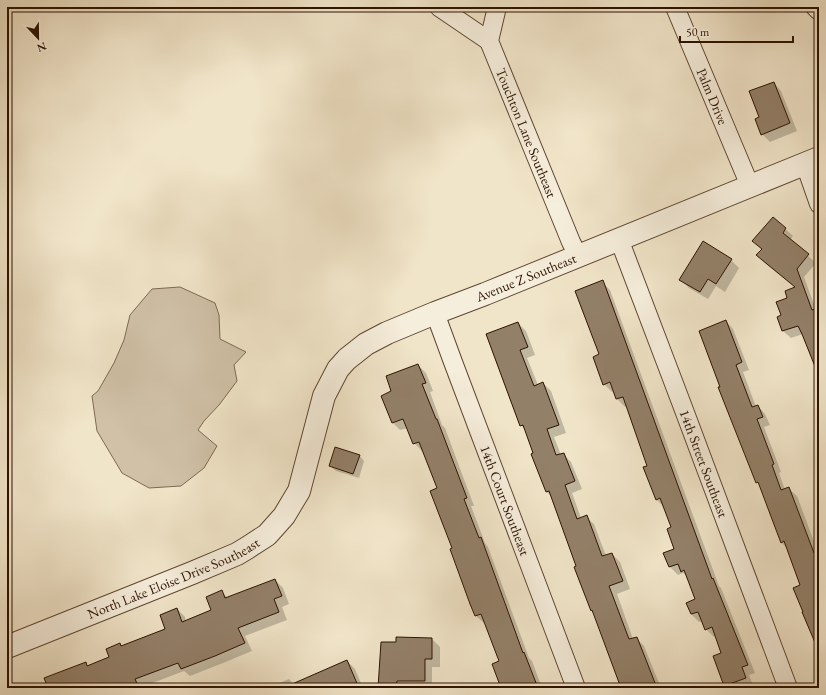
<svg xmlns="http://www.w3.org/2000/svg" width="826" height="695" viewBox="0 0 826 695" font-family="'EB Garamond',serif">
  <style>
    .green { fill: #d0c1a7; stroke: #7e6a54 }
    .shadow { fill: #0003 }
    .building { fill: #938069; stroke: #2d1200 }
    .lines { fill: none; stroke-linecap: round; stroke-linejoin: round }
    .minor-casing { stroke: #5e4732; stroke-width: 20 }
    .tertiary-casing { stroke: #5e4732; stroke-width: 24 }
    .minor { stroke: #f6eedc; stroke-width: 18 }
    .tertiary { stroke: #f6eedc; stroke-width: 22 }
    .labels { text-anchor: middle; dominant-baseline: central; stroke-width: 3; stroke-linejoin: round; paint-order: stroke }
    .street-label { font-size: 14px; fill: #2d1200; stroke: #f6eedc }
  </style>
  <rect width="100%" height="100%" fill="#f1e5c9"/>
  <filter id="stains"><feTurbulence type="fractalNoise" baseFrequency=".005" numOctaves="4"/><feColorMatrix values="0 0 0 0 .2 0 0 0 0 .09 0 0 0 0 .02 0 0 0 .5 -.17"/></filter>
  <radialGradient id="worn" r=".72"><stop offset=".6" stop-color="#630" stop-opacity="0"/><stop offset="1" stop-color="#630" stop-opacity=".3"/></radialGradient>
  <path class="green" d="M180,287l35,16 4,12 1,24 26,13 -12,13 3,16 -18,24 -15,16 -6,9 19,16 -13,22 -23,18 -32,2 -27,-15 -25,-42 -5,-35 6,-5 16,-28 10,-23 6,-25 22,-26z"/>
  <g class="shadow">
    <path d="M774,83l7,8 16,40 -27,11 -8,-8 -1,-16z"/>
    <path d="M773,218l20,18 -3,4 26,23 -12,14 12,33 3,-1v64l-16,-39 -12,4 -8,-7 -4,-13 3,-2 6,-18 8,-10 -31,-25 -7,-8 4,-5 -8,-9z"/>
    <path d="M731,260l8,8 -14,24 -9,-6 -8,13 -19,-11 -8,-8z"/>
    <path d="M602,282l8,8 109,296 2,2 34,85 -6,2 5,13h-28l-11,-31 8,-3 -7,-18 -2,1 -8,-8 -3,-8 -4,1 -8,-8 -4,-10 10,-4 -9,-23 -5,-4 -5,2 -8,-8 6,-17 -3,-22 -8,-20 -8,-8 -13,-32 4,-2 -21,-60 -2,1 -8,-8 -3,-8 -2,1 -8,-8 -4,-29z"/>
    <path d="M726,321l7,8 16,41 -6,2 13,35 2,-1 7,8 5,11 -6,2 17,45 -2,1 6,17 4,-1 8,7 22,59v95l-17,-65 -15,-37 -6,-6 -21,-57 -3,-3 -35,-95z"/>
    <path d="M518,323l8,8 9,24 -8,3 11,27 5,-2 8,8 15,42 -12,4 7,18 2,-1 8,8 11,27 -10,4 9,25 5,-1 8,7 12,32 6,-2 8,8 10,27 -13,5 16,45 3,-1 8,8 17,42h-41l-1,-3h2l-27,-72 -3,-3 -13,-44 -26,-69 -5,-5 -21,-61 -5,-6z"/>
    <path d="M418,365l8,8 7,18 -3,1 12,33 3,3 17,46 12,32h-3l14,37 3,4 41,111 3,3 10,27h-40l-1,-26 -15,-39h-2l-8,-7 -23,-67 -15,-60 -14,-39 -2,1 -8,-8 -6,-15 -8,2 -8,-8 1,-30z"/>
    <path d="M359,455l5,6 -5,17 -23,-7 -6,-5z"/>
    <path d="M275,580l8,8 6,16 -7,3 5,13 -42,16 7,15 -29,12 -33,13 -6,-5 -42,16 1,1h-94l36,-25 4,4 22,-10 9,-13 2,2 45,-16 10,-21 8,8 1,5 27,-11 9,-19 6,6z"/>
    <path d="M432,639l8,8v20h-8v21h-53l18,-45z"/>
    <path d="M347,661l8,8 8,19h-82l-2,-5 10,-4 5,5z"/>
  </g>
  <g class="building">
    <path d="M774,82l16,41 -29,12 -6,-16 4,-2 -10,-26z"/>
    <path d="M773,217l13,11 -3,5 26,21 -12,15 15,41 7,-2v66h-1l-16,-40 -4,-8 -16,5 -5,-14 4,-2 -5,-13 11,-4 -2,-7 10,-4 -39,-32 6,-6 -10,-8z"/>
    <path d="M703,241l29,18 -16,25 -8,-5 -8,13 -21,-12z"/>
    <path d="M603,280l109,299 1,-1 35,87 -6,2 4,11 -22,8 -11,-30 8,-3 -9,-26 -7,3 -7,-18 -7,2 -5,-11 9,-4 -11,-29 -3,2 -3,-8 -9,3 -6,-14 11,-4 -7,-20 4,-2 -11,-29 -4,2 -13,-33 4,-1 -24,-69 -7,2 -6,-17 -7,3 -10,-28 6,-3 -24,-63z"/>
    <path d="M726,320l16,42 -6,3 16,42 6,-2 5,12 -6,2 17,45 -2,1 9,25 8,-3 25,66 5,-2v101l-17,-40h1l-10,-24 7,-3 -16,-44 -3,2 -23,-61 -2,1 -38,-96h2l-21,-56z"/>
    <path d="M518,322l10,25 -8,3 14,36 9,-4 16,43 -12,4 9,26 8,-2 11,28 -10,4 12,34 10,-4 15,41 10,-3 11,28 -14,5 20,53 8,-2 20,51h-36l-29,-78 -1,1 -17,-44 2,-1 -27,-75 -3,1 -15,-38 2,-1 -10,-28 -3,1 -34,-92z"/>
    <path d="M418,364l8,19 -4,1 14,35h1l30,79 -3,1 15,39 2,-1 42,116 1,-1 14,36h-37l-9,-24 7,-3 -18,-47 -6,2 -5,-12 -20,-55 2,-1 -22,-57 7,-3 -18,-46 -6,2 -10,-25 -11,4 -11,-27 10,-5 -5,-15z"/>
    <path d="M335,447l25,8 -7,19 -24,-8z"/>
    <path d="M275,579l7,17 -8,3 5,13 -41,16 7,15 -30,13 -34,13 -3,-6 -43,16 4,9h-91l-4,-10 42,-16 1,4 22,-9 -3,-8 14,-6 1,3 44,-17 -5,-14 17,-7 5,14 29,-12 -5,-13 16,-7 3,8z"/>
    <path d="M396,637l36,1v21h-7v22h-28l-1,7h-18l3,-46h15z"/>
    <path d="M347,660l12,28h-76z"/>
  </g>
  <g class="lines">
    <g class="minor-casing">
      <g id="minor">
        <path d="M439,7l50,34"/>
        <path id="s1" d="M497,7l-8,34 82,201 7,14"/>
        <path id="s2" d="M675,7l75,179"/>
        <path d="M815,7l4,4"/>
        <path d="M805,164l14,40"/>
        <path id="s3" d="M619,239l65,171 104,278"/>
        <path id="s4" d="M435,313l18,49 123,326"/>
      </g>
    </g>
    <g class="tertiary-casing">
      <g id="tertiary">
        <path id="s5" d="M7,647l185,-74 45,-19 10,-6 20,-13 17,-19 15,-25 25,-95 14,-27 9,-10 19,-15 21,-11 48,-20 50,-19 334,-136"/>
      </g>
    </g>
    <use href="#minor" class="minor"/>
    <use href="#tertiary" class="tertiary"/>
  </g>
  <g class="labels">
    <g class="street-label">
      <text stroke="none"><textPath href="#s2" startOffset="97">Palm Drive</textPath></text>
      <text stroke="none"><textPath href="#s1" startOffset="134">Touchton Lane Southeast</textPath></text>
      <text stroke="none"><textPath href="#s5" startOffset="678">Avenue Z Southeast</textPath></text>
      <text stroke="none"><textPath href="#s3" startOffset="240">14th Street Southeast</textPath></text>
      <text stroke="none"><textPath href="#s4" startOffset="200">14th Court Southeast</textPath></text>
      <text stroke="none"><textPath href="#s5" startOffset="180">North Lake Eloise Drive Southeast</textPath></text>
    </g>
  </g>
  <rect width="826" height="695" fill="none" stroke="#f1e5c9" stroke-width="24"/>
  <rect x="8" y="8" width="810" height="679" fill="none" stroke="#2d1200" stroke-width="2"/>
  <rect x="12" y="12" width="802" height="671" fill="none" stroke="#2d1200"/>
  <g transform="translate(38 38) rotate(158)" stroke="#f6eedc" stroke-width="3" paint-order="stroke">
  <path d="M0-3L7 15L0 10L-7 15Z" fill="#2d1200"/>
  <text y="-6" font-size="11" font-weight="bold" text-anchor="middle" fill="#2d1200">N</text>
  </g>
  <path d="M680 36v6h113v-6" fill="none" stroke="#2d1200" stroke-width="2"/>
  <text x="686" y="36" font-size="12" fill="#2d1200" stroke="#f6eedc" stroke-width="3" paint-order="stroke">50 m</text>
  <rect width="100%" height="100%" filter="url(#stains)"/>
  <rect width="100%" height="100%" fill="url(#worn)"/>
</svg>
